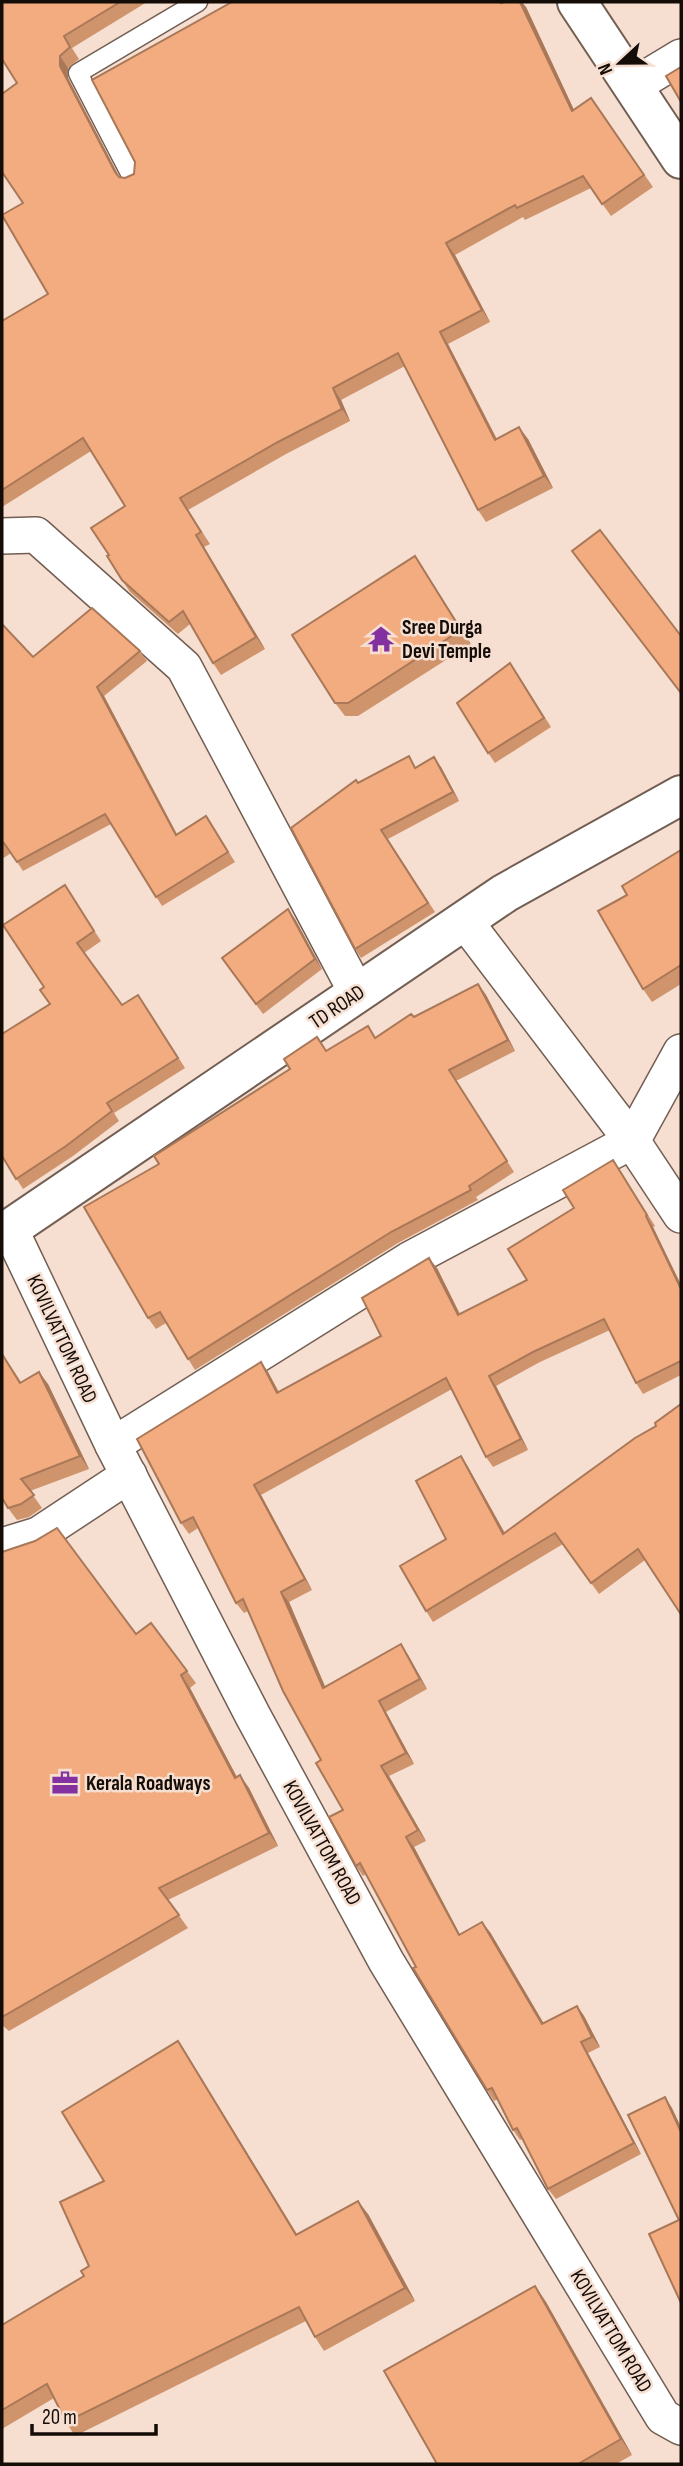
<svg xmlns="http://www.w3.org/2000/svg" width="683" height="2466" viewBox="0 0 683 2466" font-family="'Sofia Sans Condensed',sans-serif">
  <style>
    .lines { fill: none; stroke-linecap: round; stroke-linejoin: round }
    .service-casing { stroke: #725e52; stroke-width: 21 }
    .minor-casing { stroke: #725e52; stroke-width: 38 }
    .tertiary-casing { stroke: #725e52; stroke-width: 42 }
    .service { stroke: #fff; stroke-width: 18 }
    .minor { stroke: #fff; stroke-width: 35 }
    .tertiary { stroke: #fff; stroke-width: 38 }
    .wall { fill: #d0946d }
    .shaded-wall { fill: #a97859 }
    .building { fill: #f2ac7f; stroke: #a97859; stroke-width: 2 }
    .labels { text-anchor: middle; dominant-baseline: central; stroke-width: 5; stroke-linejoin: round; paint-order: stroke }
    .poi-label { font-size: 21px; font-weight: bold; fill: #130c07; stroke: #f6ded0; text-anchor: start }
    .street-label { font-size: 21px; fill: #130c07; stroke: #f6ded0 }
  </style>
  <rect width="100%" height="100%" fill="#f6ded0"/>
  <g class="lines">
    <g class="service-casing">
      <path id="service" d="M133,179l-55,-106 120,-71"/>
    </g>
    <g class="minor-casing">
      <g id="minor">
        <path d="M633,86l48,-29"/>
        <path d="M2,536l34,-1 148,132 173,326"/>
        <path d="M464,920l168,221 49,74"/>
        <path d="M10,1229l103,216 140,271 133,245 277,456 18,10"/>
        <path d="M113,1445l296,-185 223,-119 49,-89"/>
        <path d="M2,1546l36,-11 91,-60"/>
      </g>
    </g>
    <g class="tertiary-casing">
      <g id="tertiary">
        <path d="M577,2l104,157"/>
        <path d="M2,1234l503,-341 176,-98"/>
      </g>
    </g>
    <use href="#service" class="service"/>
    <use href="#minor" class="minor"/>
    <use href="#tertiary" class="tertiary"/>
  </g>
  <g class="wall">
    <path d="M2,2h145l-75,46 7,11 -11,9v10l51,99 6,1 401,-171 48,103 17,-12 62,89 -42,29 -20,-28 -66,32 -2,-3 -68,38 35,67 -42,22 49,95h31l25,49 -67,34 -8,-12 -73,-144 -64,34 9,21 -64,33 -98,56 22,34 -6,3 61,102 -44,26 -8,-12 -23,-39 -12,10 -48,-42 -8,-12 -13,-25 16,-49 -34,-55 -89,56v-186l46,-27 -25,-91 -6,-120z"/>
    <path d="M415,556l56,88 -113,72h-13l-10,-13z"/>
    <path d="M2,624l31,33 107,-6 7,10 -43,35 73,138 29,-18 29,46 -73,44 -51,-82 -88,47 -12,-18 -9,6z"/>
    <path d="M517,673l34,54 -56,36 -7,-10z"/>
    <path d="M416,767h25l18,34 -71,38 47,73 -74,46 -6,-9 3,-166z"/>
    <path d="M681,850v134l-29,18 -9,-13 -16,-94z"/>
    <path d="M71,895l30,46 -17,12 38,52h23l40,63 -71,45 5,8 -46,35 -50,33 -21,-33 47,-152 -5,-17z"/>
    <path d="M295,919l27,50 -59,45 -41,-56z"/>
    <path d="M478,984l8,11 29,56 -59,30 58,91 -38,25 2,3 -80,43 -203,127 -29,-47 -10,6 -8,-11 11,-154 167,-113 50,-14z"/>
    <path d="M620,1170l35,56 -2,1 28,58v90l-38,19 -7,-11 -26,-53 -70,32 -44,24 32,64 -35,17 -7,-10 -34,-68 -191,106 51,95 -23,12 36,85 83,-32 19,34 -41,23 28,52 -25,12 37,65 -12,6 46,88 30,-3 53,91 34,-17 7,10 16,31 -12,6 53,101 -85,45 -8,-10 -26,-50 -2,1 -7,-10 -15,-31 -4,2 -7,-11 -71,-123 -50,-93 -3,2 -7,-10 -13,-56 -22,-50 -73,-149 -4,2 -8,-10 -38,-75 -9,6 -8,-11 80,-161 7,10 11,20 102,-56 56,-68 23,46 67,-34 47,-72z"/>
    <path d="M2,1353l19,29 27,2 41,85 -59,22 12,17 -13,9 -12,3 -9,-12z"/>
    <path d="M681,1404v211l-36,-55 -46,34 -36,-50 -130,78 -7,-11 20,-72 15,-83 7,11 37,66 151,-107z"/>
    <path d="M2,1552l134,82 51,37 9,12 -6,5 47,89 12,11 29,58 -110,54 20,28 -179,103 -7,-6z"/>
    <path d="M187,2055l110,179 71,-20 47,87 -91,50 -9,-14 -9,-16 -231,115 -9,-14 -12,-24 -52,31v-104l82,-49 5,-10 15,-85z"/>
    <path d="M535,2286l11,16 86,153 -16,9h-179z"/>
  </g>
  <g class="shaded-wall">
    <path d="M520,2h2l4,5 54,116 -8,-12z"/>
    <path d="M60,56l8,12v10l55,106 -8,-12 -55,-106z"/>
    <path d="M446,243l9,12 35,67 -8,-12z"/>
    <path d="M440,332l8,12 55,108 -8,-12z"/>
    <path d="M333,388l8,12 9,21 -8,-12z"/>
    <path d="M519,427l9,12 25,49 -9,-12z"/>
    <path d="M196,535l8,12 61,102 -9,-12z"/>
    <path d="M415,556l9,14 47,74 -10,-14z"/>
    <path d="M97,687l7,9 78,149 -6,-10z"/>
    <path d="M434,757l7,10 18,34 -6,-9z"/>
    <path d="M288,909l7,10 27,50 -7,-10z"/>
    <path d="M478,984l8,11 29,56 -7,-11z"/>
    <path d="M646,1216l7,11 28,58v4z"/>
    <path d="M429,1258l8,10 28,57 -7,-10z"/>
    <path d="M261,1362l7,10 16,31 -7,-10z"/>
    <path d="M39,1372l9,12 41,85 -9,-13z"/>
    <path d="M489,1376l7,10 32,64 -7,-11z"/>
    <path d="M461,1456l7,11 43,78 -8,-11z"/>
    <path d="M254,1485l7,10 51,95 -7,-11z"/>
    <path d="M281,1592l8,10 41,96 -7,-10z"/>
    <path d="M401,1644l7,11 19,34 -7,-10z"/>
    <path d="M181,1675l9,13 54,103 -9,-13z"/>
    <path d="M379,1701l7,11 28,52 -8,-11z"/>
    <path d="M381,1766l8,10 37,65 -8,-11z"/>
    <path d="M240,1775l9,13 29,58 -9,-13z"/>
    <path d="M406,1837l8,10 52,99 -7,-11z"/>
    <path d="M482,1922l8,10 60,102 -8,-10z"/>
    <path d="M577,2006l7,10 16,31 -8,-10z"/>
    <path d="M178,2041l9,14 118,193 -9,-13z"/>
    <path d="M581,2042l7,11 53,101 -7,-11z"/>
    <path d="M665,2097l7,11 9,19v5z"/>
    <path d="M358,2201l10,13 47,87 -10,-13z"/>
    <path d="M535,2286l11,16 86,153 -11,-16z"/>
  </g>
  <g class="building">
    <path d="M2,2h118l-56,34 6,11 -10,9v10l55,106 4,5 6,1 9,-4 1,-12 -43,-82 140,-78h268l1,1 3,-1h16l52,109 19,-13 53,77 -42,29 -19,-28 -66,32 -2,-3 -69,38 36,67 -42,22 55,108 24,-13 25,49 -66,34 -80,-157 -65,35 9,21 -64,33 -98,56 21,34 -5,3 60,102 -43,26 -30,-52 -14,11 -47,-42 -15,-24 2,-1 -18,-27 34,-22 -42,-68 -81,52v-169l46,-27 -46,-79 21,-12 -21,-31v-78l15,-11 -15,-24z"/>
    <path d="M681,67v35l-15,-26z"/>
    <path d="M600,530l81,106v57l-109,-142z"/>
    <path d="M415,556l46,74 -113,73h-13l-43,-68z"/>
    <path d="M92,608l48,43 -43,36 79,148 30,-19 22,36 -72,45 -51,-83 -88,48 -13,-19 -2,2v-221l31,33z"/>
    <path d="M510,663l34,55 -56,35 -31,-50z"/>
    <path d="M409,756l6,12 19,-11 19,35 -72,38 47,73 -73,46 -64,-121 65,-48 2,3z"/>
    <path d="M681,850v115l-38,24 -45,-78 29,-16 -5,-9z"/>
    <path d="M65,885l29,46 -17,12 45,62 16,-10 40,63 -71,45 5,8 -46,35 -50,33 -14,-23v-122l48,-30 -10,-14 4,-3 -41,-62z"/>
    <path d="M288,909l27,50 -59,45 -34,-46z"/>
    <path d="M478,984l30,56 -59,30 58,91 -38,25 2,4 -80,42 -203,127 -28,-47 -12,6 -64,-111 75,-43 -5,-8 136,-87 -6,-10 33,-22 9,14 42,-25 7,12 36,-24 3,3z"/>
    <path d="M613,1160l34,55 -1,1 35,73v72l-45,22 -32,-64 -71,33 -44,24 32,63 -35,18 -40,-79 -192,107 51,94 -24,13 42,96 78,-44 19,35 -41,22 27,52 -25,13 37,64 -12,7 53,98 23,-13 60,102 35,-18 15,31 -11,5 53,101 -86,46 -31,-61 -4,2 -21,-42 -5,2 -74,-122 3,-1 -56,-104 -4,3 -27,-49 14,-7 -27,-47 5,-3 -38,-69 -40,-92 -7,4 -43,-86 -12,6 -44,-84 124,-77 16,31 104,-57 -19,-38 67,-40 29,57 69,-35 -19,-31 66,-41 -11,-18z"/>
    <path d="M2,1354l18,29 19,-11 41,84 -59,23 13,16 -13,9 -13,4 -6,-10z"/>
    <path d="M681,1404v208l-1,1 -42,-64 -47,34 -36,-50 -129,78 -26,-45 46,-27 -30,-58 45,-25 42,78 132,-96 21,-12 -1,-3z"/>
    <path d="M57,1528l79,106 15,-11 36,48 -6,4 54,103 5,-3 29,58 -110,55 20,27 -177,102v-465l33,-11z"/>
    <path d="M178,2041l118,194 62,-34 47,87 -90,49 -16,-30 -233,115 -19,-38 -45,26v-85l82,-49 -3,-5 8,-5 -29,-64 44,-21 -42,-69z"/>
    <path d="M665,2097l16,35v171l-32,-69 30,-14 -51,-105z"/>
    <path d="M535,2286l86,153 -43,25h-141l-53,-93z"/>
  </g>
  <defs>
    <g id="temple-bare" transform="scale(2.1)"><path d="M0-6L5-2H3V0L6.5 2.5H4V6H1.5V3h-3V6H-4V2.5H-6.5L-3 0V-2H-5Z" fill="#8331a1" stroke="#f6ded0" stroke-width="2.5" paint-order="stroke"/></g>
    <g id="office-bare" transform="scale(2.1)"><path d="M-6-3h4V-5.5h4V-3h4V5H-6ZM-1-4.5V-3h2v-1.5ZM-6 0V1H6V0Z" fill="#8331a1" stroke="#f6ded0" stroke-width="2.5" paint-order="stroke"/></g>
  </defs>
  <g fill-rule="evenodd">
    <use href="#temple-bare" x="381" y="639"/>
    <use href="#office-bare" x="65" y="1783"/>
  </g>
  <g class="labels">
    <g class="poi-label">
      <text x="402" y="627">Sree Durga<tspan x="402" dy="24">Devi Temple</tspan></text>
      <text x="86" y="1783">Kerala Roadways</text>
    </g>
    <g class="street-label">
      <text transform="translate(337 1007) rotate(-34)">TD ROAD</text>
      <text transform="translate(62 1339) rotate(65)">KOVILVATTOM ROAD</text>
      <text transform="translate(322 1843) rotate(61)">KOVILVATTOM ROAD</text>
      <text transform="translate(611 2331) rotate(59)">KOVILVATTOM ROAD</text>
    </g>
  </g>
  <rect width="683" height="2466" fill="none" stroke="#130c07" stroke-width="7"/>
  <g transform="translate(620 63) rotate(248)" stroke="#f6ded0" stroke-width="5" paint-order="stroke">
  <path d="M0-5L12 26L0 18L-12 26Z" fill="#130c07"/>
  <text y="-10" font-size="19" font-weight="bold" text-anchor="middle" fill="#130c07">N</text>
  </g>
  <path d="M32 2424v10h124v-10" fill="none" stroke="#130c07" stroke-width="3.5"/>
  <text x="42" y="2424" font-size="21" fill="#130c07" stroke="#f6ded0" stroke-width="5" paint-order="stroke">20 m</text>
</svg>
